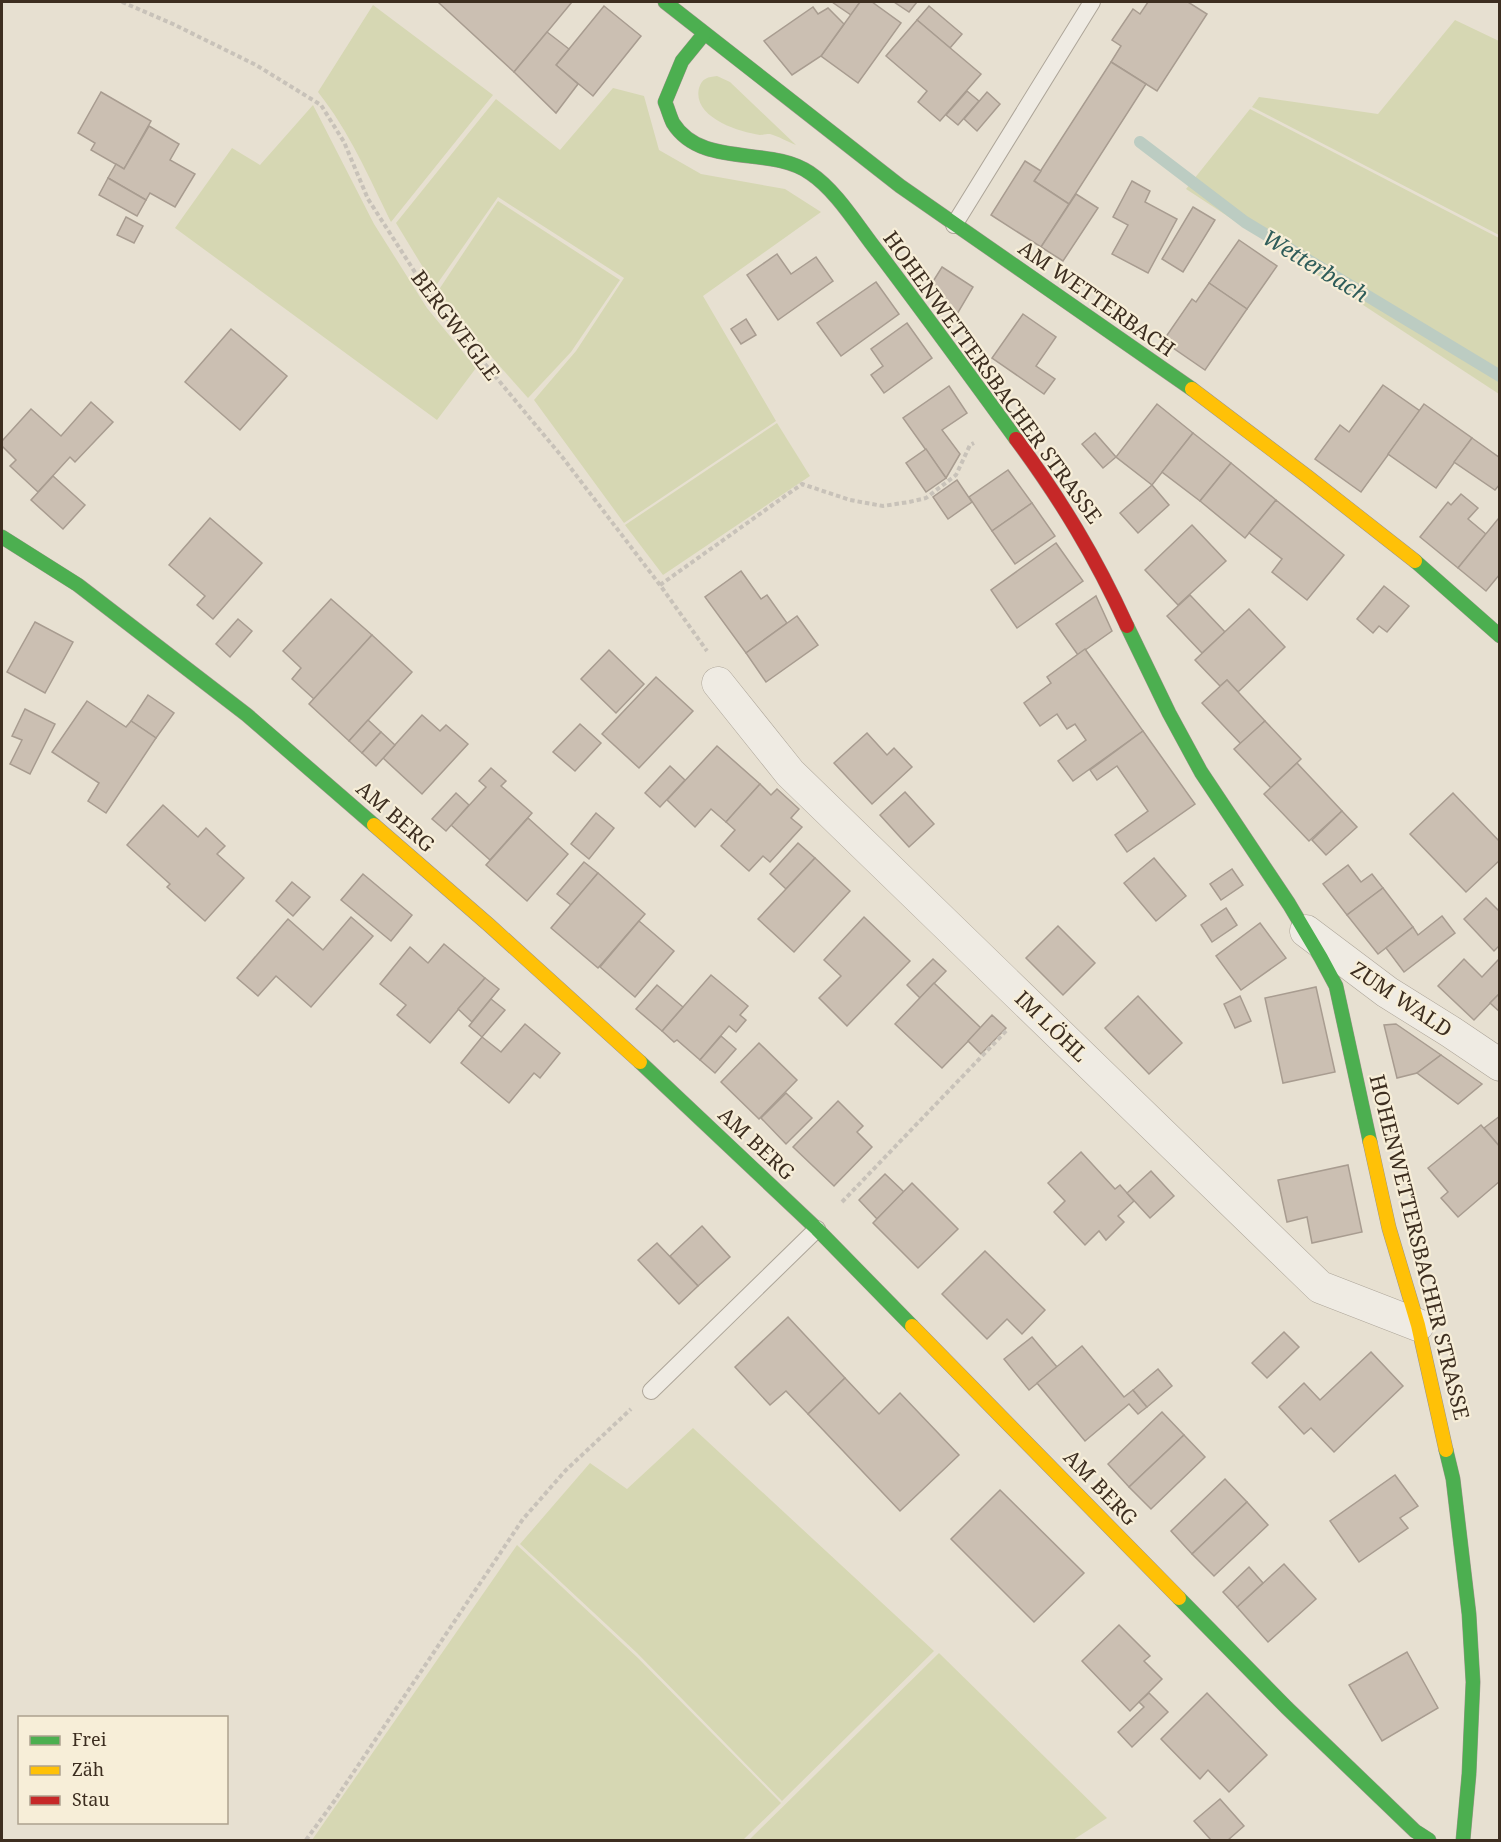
<svg xmlns="http://www.w3.org/2000/svg" width="1501" height="1842" viewBox="0 0 1501 1842" font-family="'Noto Serif',serif">
  <style>
    .green { fill: #d6d7b3 }
    .lines { fill: none; stroke-linecap: round; stroke-linejoin: round }
    .stream { stroke: #bcccc2; stroke-width: 12 }
    .building { fill: #cbbfb2; stroke: #a89c90; stroke-width: 1.5 }
    .lane-casing { stroke: #ada599; stroke-width: 18 }
    .street-casing { stroke: #ada599; stroke-width: 33 }
    .fast-casing { stroke: #9c958a; stroke-width: 15 }
    .slow-casing { stroke: #9c958a; stroke-width: 15 }
    .jam-casing { stroke: #9c958a; stroke-width: 15 }
    .path { stroke: #c8c2b9; stroke-width: 4; stroke-dasharray: 4.5 3; stroke-linecap: butt }
    .lane { stroke: #efebe3; stroke-width: 16 }
    .street { stroke: #efebe3; stroke-width: 32 }
    .fast { stroke: #4caf50; stroke-width: 14 }
    .slow { stroke: #ffc107; stroke-width: 14 }
    .jam { stroke: #c62828; stroke-width: 14 }
    .labels { text-anchor: middle; dominant-baseline: central; stroke-width: 4.5; stroke-linejoin: round; paint-order: stroke }
    .street-label { font-size: 21px; fill: #3d2e20; stroke: #f7eed8 }
    .water-label { font-size: 22px; font-style: italic; fill: #2f5d5a; stroke: #f7eed8 }
  </style>
  <rect width="100%" height="100%" fill="#e7e0d1"/>
  <g class="green">
    <path d="M373,5l120,90 -102,127c-22,-45 -42,-91 -73,-130z"/>
    <path d="M1455,20l44,21v194l-247,-128 7,-10 119,17z"/>
    <path d="M717,76l13,6 66,63c-8,-3 -18,-9 -26,-11 -4,0 -7,1 -10,1 -22,-3 -68,-18 -61,-47 3,-10 9,-11 18,-12z"/>
    <path d="M613,88l31,8 15,54 42,24 84,15 36,23 -118,84 73,125 -152,102 -90,-123 42,-49 48,-73 -126,-81 -63,90 -39,-64 100,-124 64,51z"/>
    <path d="M313,105l61,119 53,84 49,60 -39,52 -262,-192 57,-80 28,17z"/>
    <path d="M1250,109l249,129v156l-313,-205z"/>
    <path d="M498,201l122,79 -49,72 -43,46 -92,-104z"/>
    <path d="M777,423l33,53 -147,99 -38,-50z"/>
    <path d="M693,1428l241,223 -152,150 -145,-148 -117,-109 70,-81 37,26z"/>
    <path d="M517,1545l121,113 143,145 -38,37h-431z"/>
    <path d="M939,1653l168,165 -34,22h-324z"/>
  </g>
  <g class="lines">
    <path class="stream" d="M1140,142l105,80 255,154"/>
  </g>
  <g class="building">
    <path d="M438,2h134l-58,70z"/>
    <path d="M832,2h28l-9,13z"/>
    <path d="M860,2h12l29,21 -43,60 -37,-27z"/>
    <path d="M894,2h23l-8,10z"/>
    <path d="M1148,2h40l19,12 -50,77 -46,-29 10,-16 -9,-6 21,-31 7,5z"/>
    <path d="M604,6l37,30 -48,60 -37,-31z"/>
    <path d="M929,6l33,28 -12,14 -33,-28z"/>
    <path d="M813,7l5,7 10,-6 16,16 -23,32 -29,19 -28,-34z"/>
    <path d="M917,20l64,54 -41,47 -22,-19 9,-11 -41,-35z"/>
    <path d="M547,32l22,17 -13,16 22,19 -22,29 -42,-41z"/>
    <path d="M1111,62l35,22 -77,120 -35,-23z"/>
    <path d="M967,91l12,10 -21,24 -12,-10z"/>
    <path d="M101,92l50,29 -27,48 -33,-19 4,-7 -17,-10z"/>
    <path d="M987,92l13,12 -23,27 -13,-12z"/>
    <path d="M149,126l30,18 -9,16 25,14 -20,33 -25,-14 -4,7 -38,-22 8,-14 8,5z"/>
    <path d="M1025,161l16,10 -7,10 35,23 -28,43 -50,-32z"/>
    <path d="M108,178l38,22 -9,16 -38,-21z"/>
    <path d="M1132,181l18,10 -5,11 32,17 -29,54 -36,-19 16,-29 -15,-8z"/>
    <path d="M1076,194l22,14 -35,53 -22,-14z"/>
    <path d="M1193,207l22,13 -32,52 -21,-13z"/>
    <path d="M126,217l17,9 -9,17 -17,-8z"/>
    <path d="M1239,240l38,26 -30,43 -38,-26z"/>
    <path d="M777,254l14,20 25,-17 17,24 -55,39 -31,-45z"/>
    <path d="M942,267l31,20 -17,29 -24,-33z"/>
    <path d="M876,282l23,32 -58,42 -24,-33z"/>
    <path d="M1209,283l38,26 -42,61 -42,-29 29,-42 4,3z"/>
    <path d="M1023,314l33,23 -20,29 19,13 -11,15 -52,-36z"/>
    <path d="M746,319l10,16 -15,9 -10,-15z"/>
    <path d="M907,323l25,35 -48,35 -13,-18 12,-9 -12,-17z"/>
    <path d="M231,329l56,47 -47,54 -55,-48z"/>
    <path d="M1383,385l37,26 -59,81 -46,-33 25,-34 9,7z"/>
    <path d="M949,386l18,27 -25,17 18,24 -14,24 -43,-60z"/>
    <path d="M91,402l22,20 -38,40 -5,-5 -32,35 -28,-26 6,-6 -14,-14v-5l29,-32 30,27z"/>
    <path d="M1157,404l36,29 -41,52 -36,-28z"/>
    <path d="M1424,404l48,34 -36,50 -48,-34z"/>
    <path d="M1095,433l21,24 -13,11 -21,-24z"/>
    <path d="M1193,433l38,30 -31,38 -38,-29z"/>
    <path d="M1472,438l28,20v26l-5,6 -41,-28z"/>
    <path d="M926,449l20,29 -20,14 -20,-29z"/>
    <path d="M1231,463l45,37 -31,38 -45,-37z"/>
    <path d="M1008,470l24,33 -40,28 -23,-34z"/>
    <path d="M53,476l32,29 -22,24 -32,-29z"/>
    <path d="M957,480l15,22 -24,17 -15,-22z"/>
    <path d="M1152,485l17,20 -31,28 -18,-20z"/>
    <path d="M1461,494l17,14 -10,11 18,15 -28,34 -38,-31 28,-35 3,3z"/>
    <path d="M1276,500l68,55 -37,45 -35,-28 10,-13 -33,-26z"/>
    <path d="M1032,503l23,33 -40,28 -23,-33z"/>
    <path d="M210,518l52,45 -49,56 -16,-14 8,-9 -36,-31z"/>
    <path d="M1498,519l2,2v53l-14,17 -28,-23z"/>
    <path d="M1192,525l34,36 -48,44 -33,-35z"/>
    <path d="M1056,543l27,38 -66,47 -26,-38z"/>
    <path d="M741,571l20,28 6,-4 20,28 -41,30 -41,-56z"/>
    <path d="M1384,586l25,20 -22,26 -8,-6 -6,7 -16,-14z"/>
    <path d="M1190,595l35,37 -23,21 -35,-37z"/>
    <path d="M1096,596l16,35 -34,24 -22,-31z"/>
    <path d="M331,599l41,36 -58,64 -22,-20 9,-11 -18,-17z"/>
    <path d="M1249,609l36,38 -47,45 -11,-12 -7,6 -25,-26z"/>
    <path d="M797,616l21,29 -52,37 -20,-29z"/>
    <path d="M238,619l14,12 -22,26 -14,-13z"/>
    <path d="M35,622l38,20 -28,51 -38,-21z"/>
    <path d="M372,635l40,37 -63,69 -40,-37z"/>
    <path d="M1085,649l58,82 -70,50 -15,-20 28,-21 -11,-16 -8,5 -10,-15 -17,12 -16,-23 27,-20 -4,-6z"/>
    <path d="M609,650l35,34 -28,29 -35,-34z"/>
    <path d="M656,677l37,34 -54,57 -37,-34z"/>
    <path d="M1227,680l38,41 -24,23 -39,-41z"/>
    <path d="M148,695l26,18 -18,25 -25,-17z"/>
    <path d="M87,701l39,26 5,-6 25,17 -50,75 -18,-12 11,-18 -47,-31z"/>
    <path d="M25,709l30,15 -25,50 -20,-10 12,-24 -10,-4z"/>
    <path d="M422,715l18,16 6,-6 22,19 -46,50 -39,-36z"/>
    <path d="M368,720l13,12 -19,21 -13,-12z"/>
    <path d="M1265,721l36,38 -30,29 -37,-39z"/>
    <path d="M580,724l21,19 -26,28 -22,-19z"/>
    <path d="M1143,731l52,73 -68,48 -12,-17 33,-24 -31,-45 -20,14 -7,-10z"/>
    <path d="M381,732l14,13 -19,21 -14,-13z"/>
    <path d="M867,733l20,22 7,-7 18,19 -40,37 -38,-41z"/>
    <path d="M717,746l43,38 -34,38 -15,-13 -16,18 -28,-27z"/>
    <path d="M1297,763l45,48 -33,30 -45,-47z"/>
    <path d="M670,766l15,14 -25,27 -15,-14z"/>
    <path d="M491,768l15,13 -5,5 31,27 -42,47 -39,-35 35,-38 -7,-6z"/>
    <path d="M760,784l11,11 6,-6 22,20 -8,9 11,9 -32,35 -7,-6 -14,15 -28,-25 14,-16 -9,-8z"/>
    <path d="M905,792l29,32 -25,23 -29,-32z"/>
    <path d="M456,793l13,12 -23,26 -14,-12z"/>
    <path d="M1453,793l47,49v18l-34,32 -56,-58z"/>
    <path d="M163,805l35,32 8,-9 19,18 -8,8 27,24 -39,43 -38,-34 3,-3 -43,-39z"/>
    <path d="M1342,811l15,16 -31,28 -14,-15z"/>
    <path d="M596,813l18,15 -25,31 -18,-15z"/>
    <path d="M528,818l40,36 -41,47 -41,-36z"/>
    <path d="M798,843l17,15 -29,31 -16,-15z"/>
    <path d="M815,858l35,33 -56,61 -36,-33z"/>
    <path d="M1154,858l32,38 -30,25 -32,-38z"/>
    <path d="M584,862l14,11 -27,32 -14,-11z"/>
    <path d="M1348,865l13,17 11,-8 11,14 -36,27 -24,-31z"/>
    <path d="M1232,869l11,16 -22,15 -11,-16z"/>
    <path d="M598,873l47,41 -47,54 -47,-40z"/>
    <path d="M363,874l49,41 -21,26 -50,-41z"/>
    <path d="M292,882l18,15 -17,19 -17,-15z"/>
    <path d="M1383,888l30,39 -35,27 -31,-39z"/>
    <path d="M1486,898l14,14v33l-6,6 -30,-32z"/>
    <path d="M1226,908l11,17 -25,17 -11,-17z"/>
    <path d="M1442,916l13,17 -51,39 -18,-24 27,-21 5,8z"/>
    <path d="M351,917l22,19 -62,71 -35,-31 -18,20 -21,-18 51,-59 35,31z"/>
    <path d="M864,917l46,44 -63,65 -28,-28 22,-22 -17,-16z"/>
    <path d="M639,921l35,30 -39,46 -35,-30z"/>
    <path d="M1260,923l26,35 -45,32 -25,-34z"/>
    <path d="M1058,926l37,37 -32,32 -37,-37z"/>
    <path d="M444,944l41,34 -55,65 -33,-28 9,-10 -26,-21 30,-37 18,16z"/>
    <path d="M1500,958v35l-26,27 -36,-34 26,-27 18,18z"/>
    <path d="M933,959l13,12 -26,27 -13,-13z"/>
    <path d="M711,975l37,31 -8,9 6,5 -10,12 -7,-6 -29,34 -23,-20 -3,2 -12,-11z"/>
    <path d="M485,978l14,11 -27,33 -14,-13z"/>
    <path d="M934,983l47,45 -39,40 -47,-44z"/>
    <path d="M657,985l26,22 -21,24 -26,-22z"/>
    <path d="M1316,987l19,85 -52,11 -18,-85z"/>
    <path d="M1500,993v19l-10,-9z"/>
    <path d="M1138,996l44,47 -33,31 -44,-46z"/>
    <path d="M1240,996l11,25 -16,7 -11,-24z"/>
    <path d="M491,999l14,11 -23,27 -13,-11z"/>
    <path d="M992,1015l14,13 -25,26 -13,-13z"/>
    <path d="M525,1024l35,29 -20,25 -6,-5 -25,30 -48,-40 21,-26 19,15z"/>
    <path d="M1396,1024l45,31 -24,18 -20,5 -13,-53z"/>
    <path d="M721,1036l15,13 -21,24 -15,-13z"/>
    <path d="M759,1043l38,37 -38,39 -38,-37z"/>
    <path d="M1441,1055l41,29 -24,20 -41,-31z"/>
    <path d="M786,1093l26,25 -26,26 -25,-26z"/>
    <path d="M838,1101l25,25 -6,6 15,15 -38,39 -41,-39z"/>
    <path d="M1500,1116v31l-16,-19z"/>
    <path d="M1481,1125l19,22v34l-42,36 -17,-19 7,-6 -20,-24z"/>
    <path d="M1081,1152l34,37 5,-4 14,16 -16,15 6,6 -18,18 -7,-9 -14,14 -31,-33 11,-11 -17,-18z"/>
    <path d="M1348,1165l14,67 -50,11 -5,-26 -20,5 -9,-42z"/>
    <path d="M1151,1171l23,25 -24,22 -23,-25z"/>
    <path d="M885,1174l19,18 -27,27 -18,-19z"/>
    <path d="M912,1183l46,46 -40,39 -45,-45z"/>
    <path d="M702,1226l28,31 -32,29 -28,-30z"/>
    <path d="M657,1243l41,43 -19,18 -41,-44z"/>
    <path d="M985,1251l60,59 -23,24 -15,-15 -20,20 -45,-45z"/>
    <path d="M788,1317l57,61 -37,36 -22,-23 -16,14 -35,-38z"/>
    <path d="M1284,1332l15,15 -32,31 -15,-15z"/>
    <path d="M1032,1337l25,30 -28,23 -25,-31z"/>
    <path d="M1082,1346l42,51 9,-7 14,17 -9,7 -9,-10 -44,37 -48,-58z"/>
    <path d="M1371,1352l32,34 -69,66 -23,-24 -7,6 -25,-27 25,-24 16,17z"/>
    <path d="M1158,1369l14,17 -25,21 -14,-17z"/>
    <path d="M845,1378l34,36 21,-21 59,62 -59,56 -92,-97z"/>
    <path d="M1162,1412l22,23 -55,52 -21,-23z"/>
    <path d="M1184,1435l21,22 -54,52 -22,-22z"/>
    <path d="M1395,1475l23,31 -18,12 8,10 -49,34 -29,-41z"/>
    <path d="M1225,1479l22,23 -55,52 -21,-23z"/>
    <path d="M1000,1490l84,83 -50,49 -83,-83z"/>
    <path d="M1247,1502l21,23 -54,51 -22,-22z"/>
    <path d="M1284,1564l32,35 -48,43 -31,-35z"/>
    <path d="M1249,1567l14,16 -26,24 -14,-15z"/>
    <path d="M1119,1625l31,31 -6,5 18,18 -32,32 -48,-50z"/>
    <path d="M1407,1652l31,56 -56,33 -33,-56z"/>
    <path d="M1149,1693l19,19 -36,35 -14,-15 26,-25 -5,-5z"/>
    <path d="M1207,1693l60,62 -38,37 -21,-22 -8,9 -39,-40z"/>
    <path d="M1220,1799l24,27 -16,14h-17l-17,-19z"/>
  </g>
  <g class="lines">
    <g class="lane-casing">
      <g id="lane">
        <path d="M954,225l138,-223"/>
        <path d="M651,1391l166,-162"/>
      </g>
    </g>
    <g class="street-casing">
      <g id="street">
        <path d="M718,683l72,90 530,514 98,38"/>
        <path d="M1306,931l81,61 64,40 49,33"/>
      </g>
    </g>
    <g class="fast-casing">
      <g id="fast">
        <path d="M665,2l235,184 292,203"/>
        <path d="M704,34l-22,27 -17,41c3,7 5,15 8,21 29,46 97,22 137,50 27,18 48,54 68,79 47,62 92,124 138,187"/>
        <path d="M2,537l76,48 169,130 127,110"/>
        <path d="M1415,561l85,75"/>
        <path d="M1127,626l42,87 32,59 88,132 32,54 15,28 34,156"/>
        <path d="M640,1062l177,167 95,97"/>
        <path d="M1446,1450l7,29 16,135 4,68 -4,92 -6,66"/>
        <path d="M1179,1598l108,110 128,123 14,9"/>
      </g>
    </g>
    <g class="slow-casing">
      <g id="slow">
        <path d="M1192,389l116,88 107,84"/>
        <path d="M374,825l115,100 151,137"/>
        <path d="M1370,1142l19,86 29,97 28,125"/>
        <path d="M912,1326l267,272"/>
      </g>
    </g>
    <g class="jam-casing">
      <path id="jam" d="M1016,439c45,61 79,117 111,187"/>
    </g>
    <g class="path">
      <path d="M122,2l51,22 83,41 65,40 23,37 24,57 68,106 127,153 97,127 47,66"/>
      <path d="M660,585l142,-101 48,16 33,6 26,-4 17,-4 30,-23 14,-30 4,-2"/>
      <path d="M842,1202l165,-172"/>
      <path d="M306,1840l29,-40 188,-281 43,-49 65,-61"/>
    </g>
    <use href="#lane" class="lane"/>
    <use href="#street" class="street"/>
    <use href="#fast" class="fast"/>
    <use href="#slow" class="slow"/>
    <use href="#jam" class="jam"/>
  </g>
  <g class="labels">
    <g class="street-label">
      <text transform="translate(1097 298) rotate(35)">AM WETTERBACH</text>
      <text transform="translate(456 325) rotate(53)">BERGWEGLE</text>
      <text transform="translate(993 377) rotate(54)">HOHENWETTERSBACHER STRASSE</text>
      <text transform="translate(396 816) rotate(41)">AM BERG</text>
      <text transform="translate(1402 999) rotate(34)">ZUM WALD</text>
      <text transform="translate(1052 1026) rotate(44)">IM LÖHL</text>
      <text transform="translate(757 1143) rotate(43)">AM BERG</text>
      <text transform="translate(1420 1247) rotate(76)">HOHENWETTERSBACHER STRASSE</text>
      <text transform="translate(1101 1487) rotate(46)">AM BERG</text>
    </g>
    <g class="water-label">
      <text transform="translate(1316 265) rotate(31)">Wetterbach</text>
    </g>
  </g>
  <rect width="1501" height="1842" fill="none" stroke="#3d2e20" stroke-width="6"/>
  <rect x="18" y="1716" width="210" height="108" fill="#f7eed8" stroke="#ada18e" stroke-width="1.5"/>
  <rect x="30" y="1736" width="30" height="9" fill="#4caf50" stroke="#ada18e" stroke-width="1.5"/>
  <text x="72" y="1746" font-size="18" fill="#3d2e20">Frei</text>
  <rect x="30" y="1766" width="30" height="9" fill="#ffc107" stroke="#ada18e" stroke-width="1.5"/>
  <text x="72" y="1776" font-size="18" fill="#3d2e20">Zäh</text>
  <rect x="30" y="1796" width="30" height="9" fill="#c62828" stroke="#ada18e" stroke-width="1.5"/>
  <text x="72" y="1806" font-size="18" fill="#3d2e20">Stau</text>
</svg>
